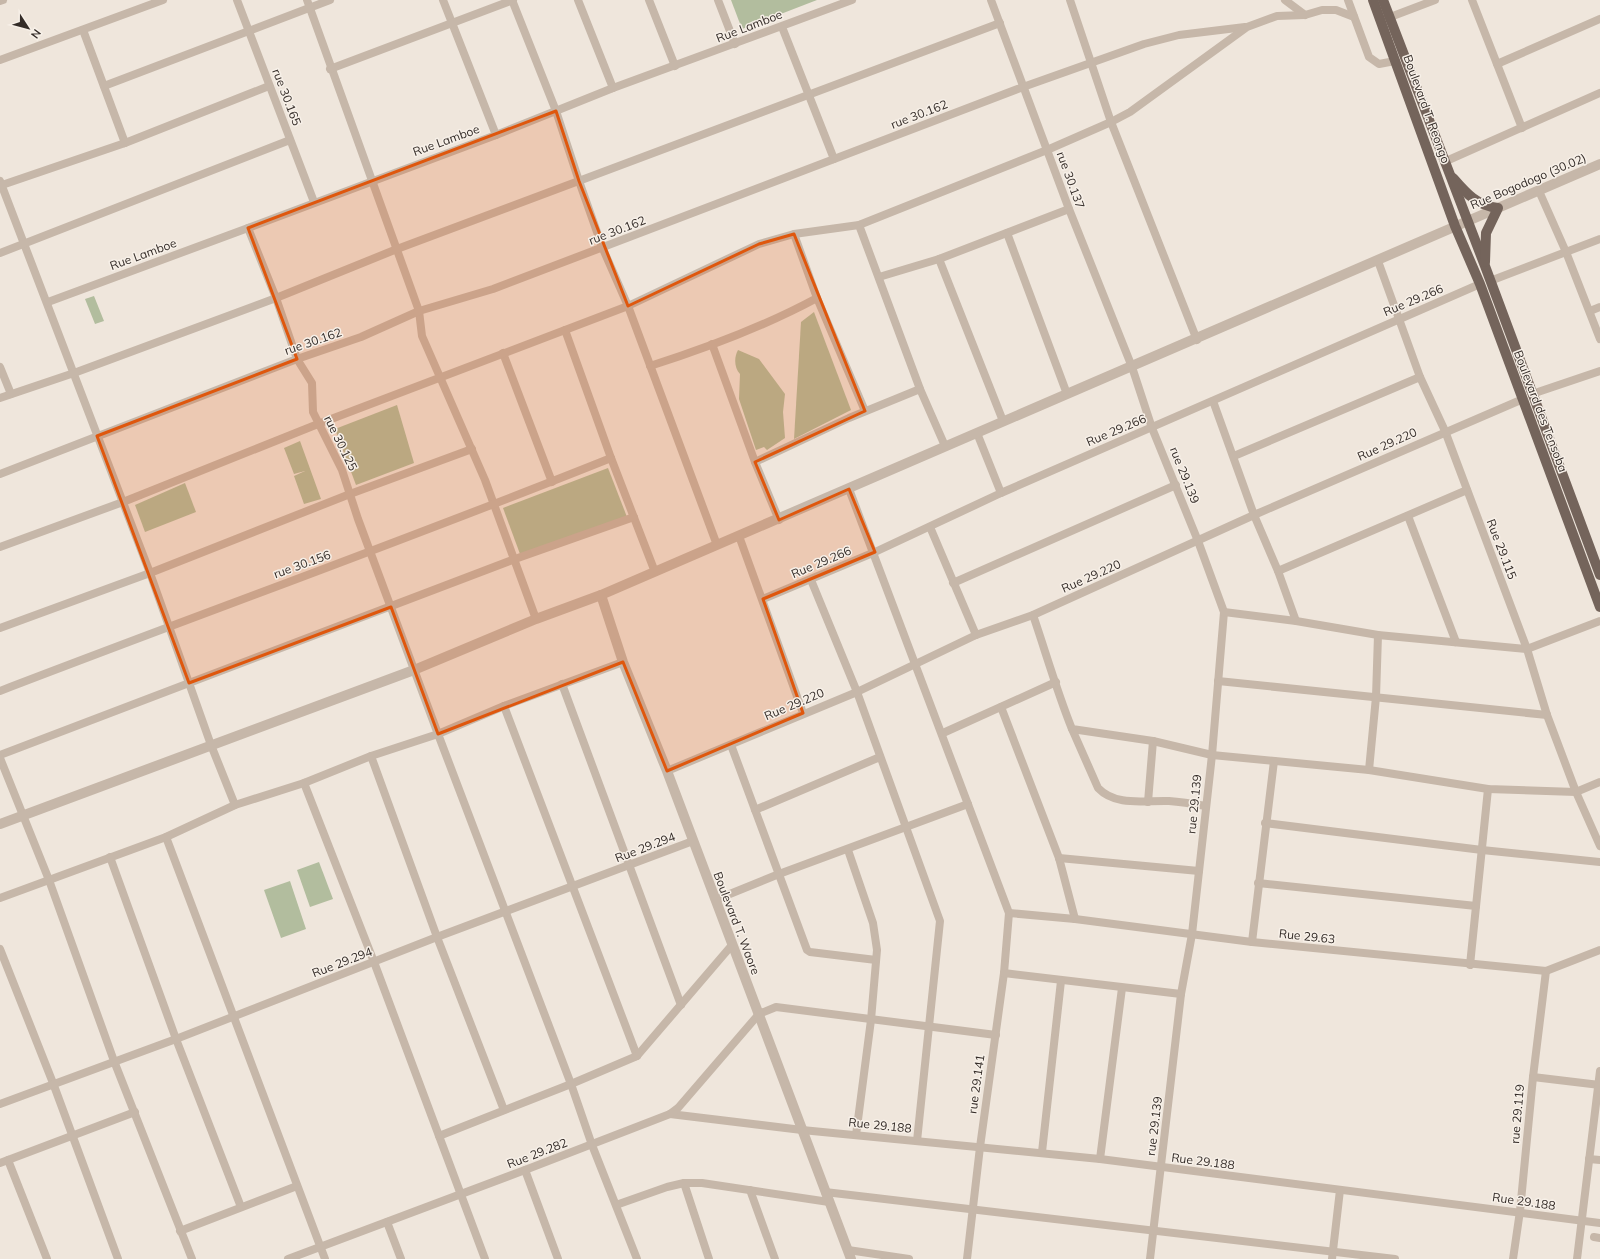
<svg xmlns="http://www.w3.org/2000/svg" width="1600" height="1259" viewBox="0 0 1600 1259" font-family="Mulish,sans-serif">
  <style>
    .green { fill: #b2bd9e }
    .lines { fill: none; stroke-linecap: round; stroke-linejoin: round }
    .minor { stroke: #c6b7a9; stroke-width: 8 }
    .tertiary { stroke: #c6b7a9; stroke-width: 10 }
    .primary { stroke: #74645b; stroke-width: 10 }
    .marked { fill: #df570d; fill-opacity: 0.2; stroke: #df570d; stroke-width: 3; stroke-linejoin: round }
    .labels { text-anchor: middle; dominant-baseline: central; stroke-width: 3; stroke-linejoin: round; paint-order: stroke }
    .street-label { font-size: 12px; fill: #342c28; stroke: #f7f0e8 }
  </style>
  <rect width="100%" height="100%" fill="#efe6dc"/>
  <g class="green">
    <path d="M731,0h86l-75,29z"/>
    <path d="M94,296l10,25 -9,3 -10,-25z"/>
    <path d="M814,312l37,98 -57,29 7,-117z"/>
    <path d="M738,350l21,9 26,35 -2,18 2,26 -18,12 -3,-3 -8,3 -17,-51 1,-25c-6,-6 -6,-17 -2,-24z"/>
    <path d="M397,405l17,58 -58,22 -21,-56z"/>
    <path d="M300,441l21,58 -17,5 -10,-28 11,-5 -11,3 -10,-26z"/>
    <path d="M608,468l19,49 -107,37 -17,-46z"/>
    <path d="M185,483l11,29 -51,20 -10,-27z"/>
    <path d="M319,862l14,37 -23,8 -13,-37z"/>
    <path d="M290,881l16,48 -25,9 -17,-48z"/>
  </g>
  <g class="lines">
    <g class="minor">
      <path d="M237,0l77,202"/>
      <path d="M307,0l112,311 3,25 63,144 51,139"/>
      <path d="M443,0l53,135"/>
      <path d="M512,0l44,111 23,70 24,68 25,57 89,239"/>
      <path d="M578,0l35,88"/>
      <path d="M649,0l26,66"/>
      <path d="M718,0l17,44"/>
      <path d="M991,0l78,209 63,158 20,61 46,113 26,71 -12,143 -20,179 -11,60 -31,265"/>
      <path d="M1070,0l41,122 86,218"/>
      <path d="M1285,0l20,15"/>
      <path d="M1348,0l21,57 10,7 16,-3"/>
      <path d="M1472,0l50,128"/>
      <path d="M0,1l3,-1"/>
      <path d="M1385,19l50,-19"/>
      <path d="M782,27l52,132"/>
      <path d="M83,30l42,113"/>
      <path d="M0,60l163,-60"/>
      <path d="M1497,64l103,-45"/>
      <path d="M330,69l183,-69"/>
      <path d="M104,86l226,-86"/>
      <path d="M1444,162l156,-69"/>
      <path d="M0,181l150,392 61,172 24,60"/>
      <path d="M2,185l123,-42 144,-57"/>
      <path d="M1539,191l27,61 34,87"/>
      <path d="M859,225l61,164 25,57"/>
      <path d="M248,228l28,70 21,61 15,24 1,29 29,58 16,49 80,215 133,350 21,61 45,114"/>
      <path d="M1007,233l60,161"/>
      <path d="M794,234l23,64 48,113"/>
      <path d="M0,253l290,-113"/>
      <path d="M939,259l64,162"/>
      <path d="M1378,261l42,116 25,54 82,218 20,66 29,77 24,54"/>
      <path d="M879,277l60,-18 130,-50"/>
      <path d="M1490,281l110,-42"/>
      <path d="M48,302l200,-74 248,-93 117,-47 239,-88"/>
      <path d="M1590,311l10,-4"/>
      <path d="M565,330l46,128 44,114"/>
      <path d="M712,344l43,118 24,58"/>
      <path d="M503,353l49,129"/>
      <path d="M650,366c57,-18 115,-40 167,-68"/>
      <path d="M0,367l11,27"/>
      <path d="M1532,394l68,-23"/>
      <path d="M0,398l74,-25 202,-75 121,-49 603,-226"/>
      <path d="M1213,401l41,114 24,56 18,50"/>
      <path d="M977,433l24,60"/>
      <path d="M1234,456l186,-79"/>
      <path d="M755,462l94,-44 71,-29"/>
      <path d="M0,474l297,-115 64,-22 58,-26 74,-22 530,-202 121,-43 35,-9 66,-8"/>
      <path d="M849,489l160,424 -5,60 -24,174 -13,112"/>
      <path d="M1408,516l48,126"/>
      <path d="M930,527l46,108"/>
      <path d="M739,536l64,177"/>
      <path d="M0,547l123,-45 195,-78 310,-118 131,-62 35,-10 65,-9 188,-75 64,-28 19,-10 117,-85 30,-11 28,-1 17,-5h14l18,7"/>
      <path d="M1278,571l189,-81"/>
      <path d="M811,580l46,112 83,229 -23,220"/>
      <path d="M953,583l223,-98"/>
      <path d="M763,599l112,-47 126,-59 479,-209"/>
      <path d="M1224,612l72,9 82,14 149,14 73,-28"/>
      <path d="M1033,615c13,38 24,77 39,114l81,12 59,14 157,15 119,19 88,3 24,-10"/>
      <path d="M0,628l150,-55 200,-79 122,-45"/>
      <path d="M1218,681l329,34"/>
      <path d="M562,684l119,321"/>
      <path d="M0,691c203,-78 409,-152 611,-233"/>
      <path d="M504,706l133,350"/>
      <path d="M1001,707l58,151 16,61"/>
      <path d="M1072,729l26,59c18,19 47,12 71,13 12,1 25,3 37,5"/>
      <path d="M943,733l113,-51"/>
      <path d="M731,745l76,205 3,2 66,8"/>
      <path d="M0,755l515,-196 119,-42"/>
      <path d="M371,756l66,181 67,173"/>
      <path d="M0,758l49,122 65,181 78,198"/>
      <path d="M1369,770l7,-73 2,-62"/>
      <path d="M667,771l190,-79 119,-57 57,-20 221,-100 269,-116"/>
      <path d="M304,783l70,179 111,297"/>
      <path d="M1148,802l5,-61"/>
      <path d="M755,810l125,-53"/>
      <path d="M1265,823l217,27 118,12"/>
      <path d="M166,837l159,422"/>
      <path d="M848,850l25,73 4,27 -6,70 -15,115"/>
      <path d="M110,857l66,182 65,168"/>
      <path d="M1059,858l140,13"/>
      <path d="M1258,883l218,23"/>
      <path d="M0,898l166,-61 69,-32 69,-22 67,-27 67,-22 66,-28 119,-44"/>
      <path d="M715,900l64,-26 189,-70"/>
      <path d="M1009,913l66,6 177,23 294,29 54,-21"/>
      <path d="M1252,942l22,-181"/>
      <path d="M0,949l53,134 65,176"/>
      <path d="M1470,965l18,-176"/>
      <path d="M1004,973l177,21"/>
      <path d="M1533,1077l67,8"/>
      <path d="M0,1104l176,-65 261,-102 256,-96"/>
      <path d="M670,1114l132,16 298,29 500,64"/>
      <path d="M439,1136l132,-52 66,-28 95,-111"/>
      <path d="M1042,1152l19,-171"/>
      <path d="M1100,1159l22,-171"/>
      <path d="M1589,1159l11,1"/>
      <path d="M8,1160l39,99"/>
      <path d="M0,1163l135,-51"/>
      <path d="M525,1170l33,89"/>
      <path d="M684,1183l25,76"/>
      <path d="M750,1190l25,69"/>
      <path d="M825,1192l570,67"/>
      <path d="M616,1205l51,-18 17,-4h18l127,19"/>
      <path d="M387,1222l14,37"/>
      <path d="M180,1231l117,-45"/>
      <path d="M1594,1237l6,1"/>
      <path d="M848,1250l61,9"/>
      <path d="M288,1259l237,-89 145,-56 8,-6 81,-94 17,-7 220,28"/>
      <path d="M1332,1259l8,-69"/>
      <path d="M1513,1259l7,-48 13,-134 13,-106"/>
      <path d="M1577,1259l23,-188"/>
    </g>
    <g class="tertiary">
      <path d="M601,595l22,67 44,109 184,488"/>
      <path d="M0,824l414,-154 122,-51 65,-24 999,-431"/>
    </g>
    <g class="primary">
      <path d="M1373,0l82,226 25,58 120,323"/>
      <path d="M1383,0l102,266 115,309"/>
      <path d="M1453,178c13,15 24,28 45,30l-12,25 -1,29"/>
    </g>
  </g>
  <path class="marked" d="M556,111l23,70 49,125 131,-62 35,-10 71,177 -110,51 24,58 70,-31 26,63 -112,47 40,114 -136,58 -44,-109 -185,72 -47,-127 -202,76 -92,-247 200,-77 -49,-131z"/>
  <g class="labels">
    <g class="street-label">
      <text transform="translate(749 26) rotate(-21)">Rue Lamboe</text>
      <text transform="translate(287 97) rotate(69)">rue 30.165</text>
      <text transform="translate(1427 109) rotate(70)">Boulevard T. Reongo</text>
      <text transform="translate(919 114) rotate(-21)">rue 30.162</text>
      <text transform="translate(446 140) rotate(-20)">Rue Lamboe</text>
      <text transform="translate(1071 180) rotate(70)">rue 30.137</text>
      <text transform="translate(1528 181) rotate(-23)">Rue Bogodogo (30.02)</text>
      <text transform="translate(617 230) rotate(-21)">rue 30.162</text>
      <text transform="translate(143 254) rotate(-20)">Rue Lamboe</text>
      <text transform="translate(1413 300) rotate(-23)">Rue 29.266</text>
      <text transform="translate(313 341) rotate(-19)">rue 30.162</text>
      <text transform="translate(1541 411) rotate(69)">Boulevard des Tensoba</text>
      <text transform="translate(1116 430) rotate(-23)">Rue 29.266</text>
      <text transform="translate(341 443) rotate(64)">rue 30.125</text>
      <text transform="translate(1387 444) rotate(-24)">Rue 29.220</text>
      <text transform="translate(1185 475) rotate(68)">rue 29.139</text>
      <text transform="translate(1502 549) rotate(69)">Rue 29.115</text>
      <text transform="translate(821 562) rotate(-23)">Rue 29.266</text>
      <text transform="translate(302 564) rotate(-20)">rue 30.156</text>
      <text transform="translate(1091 576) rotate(-24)">Rue 29.220</text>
      <text transform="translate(794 704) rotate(-23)">Rue 29.220</text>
      <text transform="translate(1194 804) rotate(-84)">rue 29.139</text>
      <text transform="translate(645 847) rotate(-21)">Rue 29.294</text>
      <text transform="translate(737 923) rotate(69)">Boulevard T. Waore</text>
      <text transform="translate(1307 936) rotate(6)">Rue 29.63</text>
      <text transform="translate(342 962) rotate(-21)">Rue 29.294</text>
      <text transform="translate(976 1084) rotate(-82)">rue 29.141</text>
      <text transform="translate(1517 1114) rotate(-85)">rue 29.119</text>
      <text transform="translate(880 1125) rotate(6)">Rue 29.188</text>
      <text transform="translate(1154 1126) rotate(-83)">rue 29.139</text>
      <text transform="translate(537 1153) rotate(-21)">Rue 29.282</text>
      <text transform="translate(1203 1161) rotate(7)">Rue 29.188</text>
      <text transform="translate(1524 1201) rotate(8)">Rue 29.188</text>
    </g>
  </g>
  <g transform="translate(28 28) rotate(126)" stroke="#f7f0e8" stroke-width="3" paint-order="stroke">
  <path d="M0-3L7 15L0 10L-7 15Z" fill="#342c28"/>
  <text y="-6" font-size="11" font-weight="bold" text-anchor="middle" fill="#342c28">N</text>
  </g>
</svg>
